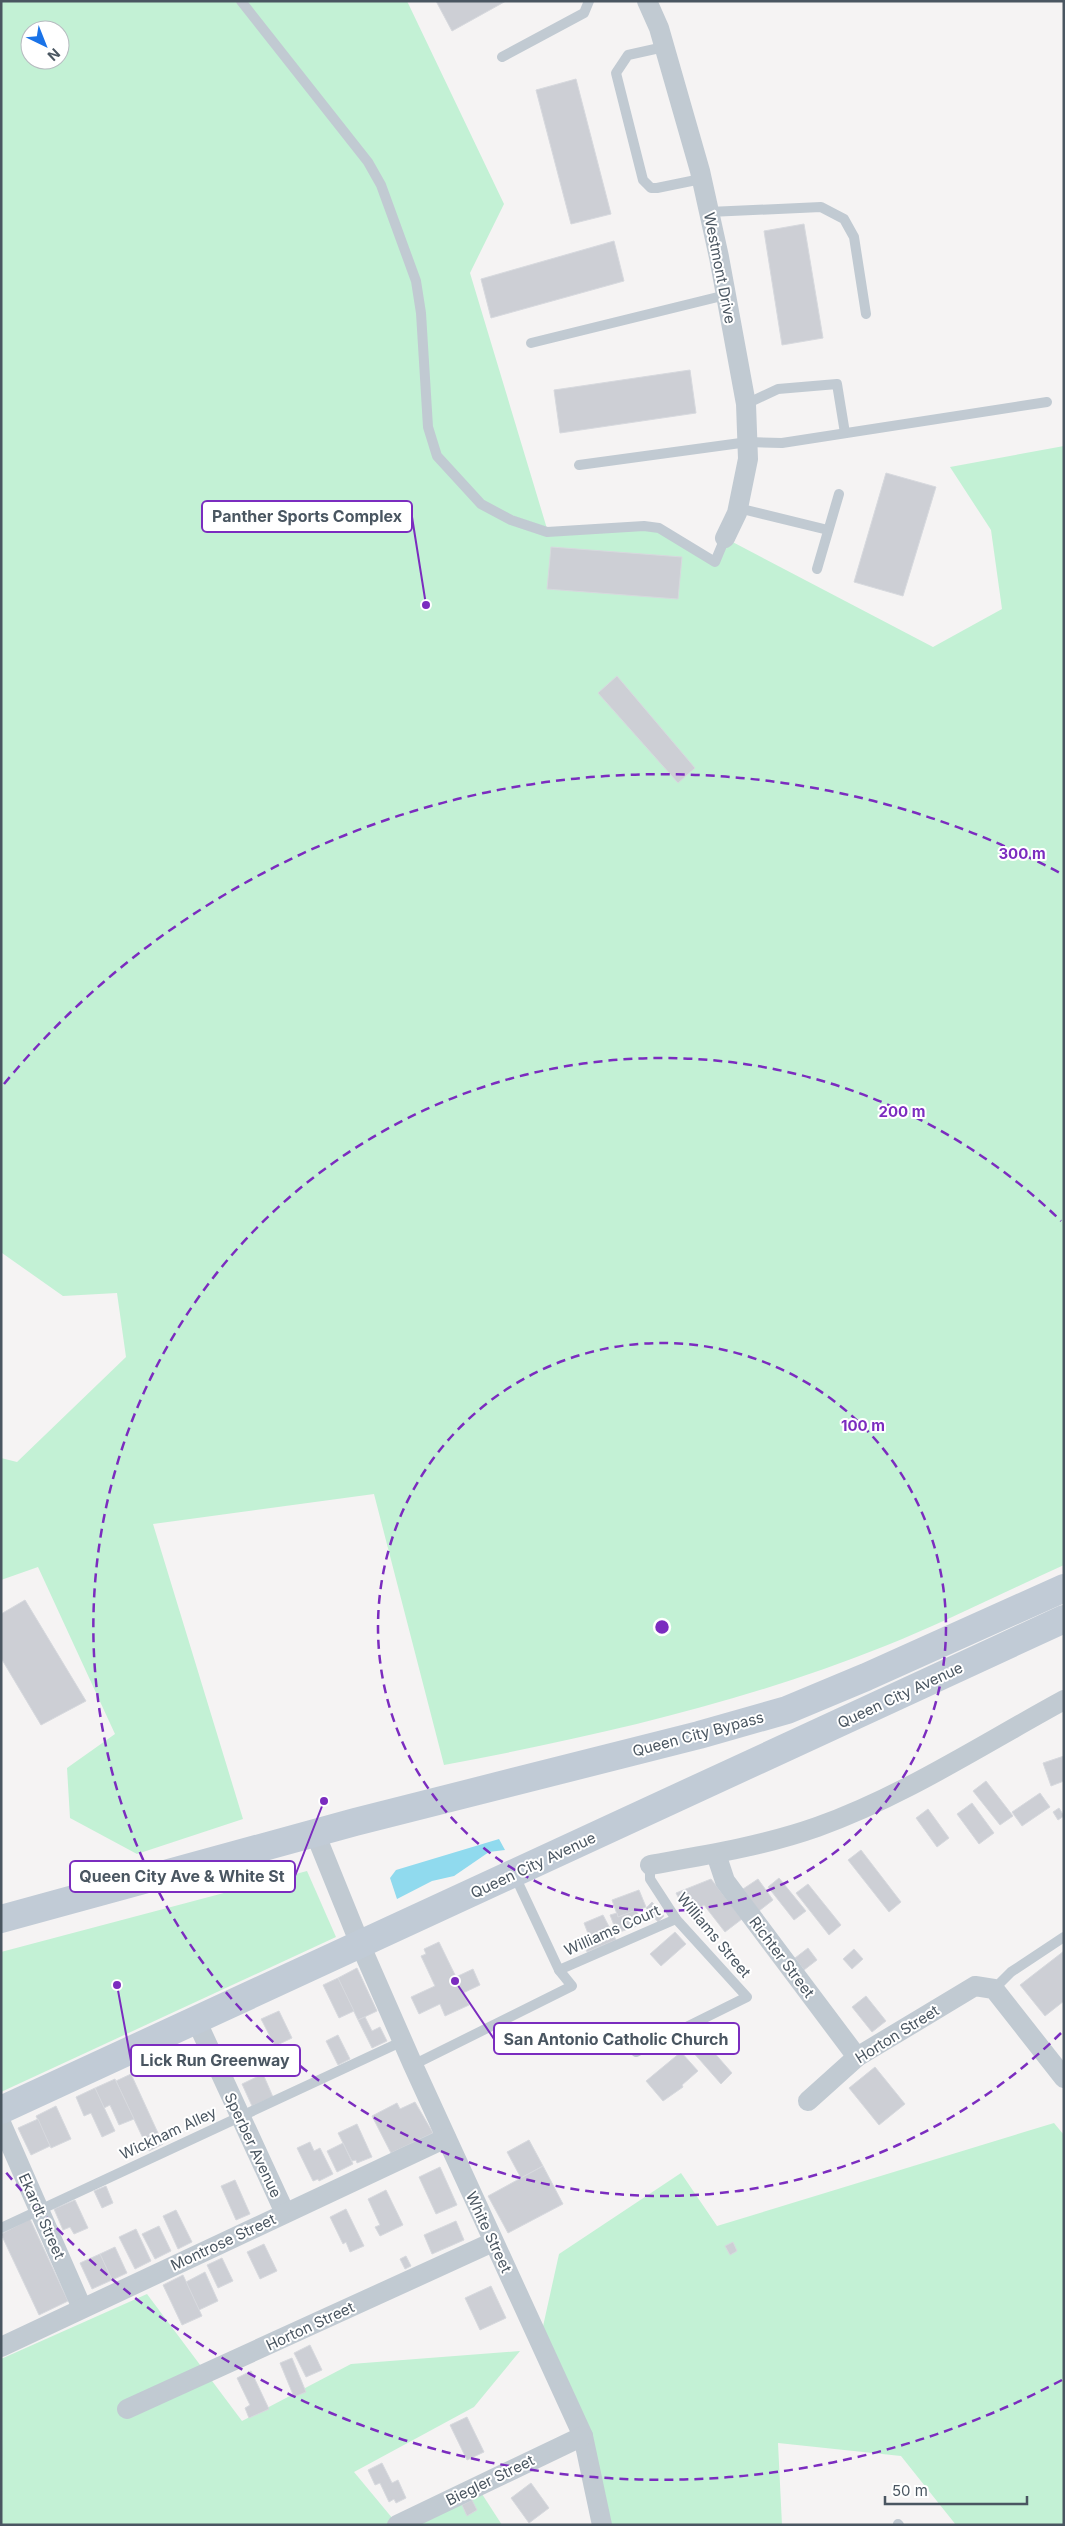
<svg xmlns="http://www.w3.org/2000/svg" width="1065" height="2526" viewBox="0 0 1065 2526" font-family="Inter,sans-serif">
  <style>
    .green { fill: #c3f1d5; fill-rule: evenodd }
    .water { fill: #90daee }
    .building { fill: #cdcfd5; stroke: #d7d9de }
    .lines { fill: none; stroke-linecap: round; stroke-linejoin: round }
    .lane { stroke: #c1cad2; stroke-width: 10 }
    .street { stroke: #c1cad2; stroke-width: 20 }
    .secondary { stroke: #c1cbd6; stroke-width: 28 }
    .ring { fill: none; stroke: #7b2cbf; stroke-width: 2.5; stroke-dasharray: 9 6 }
    .labels { text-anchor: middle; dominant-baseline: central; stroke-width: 4; stroke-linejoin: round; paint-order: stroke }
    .street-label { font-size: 15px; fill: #4a5661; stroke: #fff }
    .centre { fill: #7b2cbf; stroke: #fff; stroke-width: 2.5 }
    .ring-label { font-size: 15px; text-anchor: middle; font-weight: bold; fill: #7b2cbf; stroke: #fff; stroke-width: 4; stroke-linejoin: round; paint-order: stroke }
    .leader { fill: none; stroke: #7b2cbf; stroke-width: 2 }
    .callout-dot { fill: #7b2cbf; stroke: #fff; stroke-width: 2 }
    .callout { fill: #fff; stroke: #7b2cbf; stroke-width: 2 }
    .callout-label { font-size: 16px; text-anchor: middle; font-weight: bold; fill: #4a5661 }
  </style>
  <rect width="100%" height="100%" fill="#f5f3f3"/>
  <g class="green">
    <path d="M1,1h406l97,203 -34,69 78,259 111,-4 56,34 10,-24 208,109 69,-38 -11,-79 -41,-63 114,-21v1119c-60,27 -119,57 -179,81 -142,57 -292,91 -441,119l-70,-271 -221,30 90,295 -106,35 -67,-36 -3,-50 48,-34 -77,-167 -37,13v-122l16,4 109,-105 -9,-64 -54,3 -61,-43zM30,30h30v30h-30z"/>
    <path d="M307,1871l29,66 -335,155v-140z"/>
    <path d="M1054,2123l10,12v390h-108l-55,-69 -123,-13 4,82h-180l-62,-185 19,-86 122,-81 36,53z"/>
    <path d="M147,2294l95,127 109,-57 169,-13 -46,56 -120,65 44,53h-397v-166z"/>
    <path d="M482,2494l20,31h-92z"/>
  </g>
  <path class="water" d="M499,1839l6,11 -16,2 -35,24 -22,5 -35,18 -7,-21 6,-8z"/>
  <g class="building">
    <path d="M436,1h70l-54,30z"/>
    <path d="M576,79l35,135 -40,10 -35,-134z"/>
    <path d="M804,224l19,114 -41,7 -18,-114z"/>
    <path d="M614,241l10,40 -133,37 -10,-39z"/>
    <path d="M690,370l6,43 -136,20 -6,-43z"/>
    <path d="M886,473l50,14 -33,109 -49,-14z"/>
    <path d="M551,547l131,10 -4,42 -131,-10z"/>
    <path d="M617,676l78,92 -17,15 -80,-90z"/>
    <path d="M25,1600l61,101 -45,24 -40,-67v-44z"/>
    <path d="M1064,1756v25l-13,5 -8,-23z"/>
    <path d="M986,1781l27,35 -13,9 -27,-34z"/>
    <path d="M1040,1793l10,14 -28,19 -10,-14z"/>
    <path d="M972,1803l22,30 -15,11 -22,-30z"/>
    <path d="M1059,1808l5,8 -6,4 -5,-8z"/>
    <path d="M928,1809l21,29 -12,9 -21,-29z"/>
    <path d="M861,1850l40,52 -12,10 -41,-52z"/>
    <path d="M779,1878l27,33 -12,9 -26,-33z"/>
    <path d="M711,1879l31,40 -17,13 -21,-27 -17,9 -11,-21z"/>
    <path d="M758,1879l15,21 -14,11 -16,-22z"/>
    <path d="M808,1884l33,41 -12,10 -33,-42z"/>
    <path d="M639,1890l7,17 -28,10 -6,-17z"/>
    <path d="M652,1902l12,14 -6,6 -12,-14z"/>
    <path d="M636,1910l6,14 -25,9 -7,-18 7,-2 1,4z"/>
    <path d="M603,1915l13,25 -29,12 -5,-13 7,-3 -5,-13z"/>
    <path d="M675,1932l11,12 -25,22 -11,-12z"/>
    <path d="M439,1942l17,35 17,-8 7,16 -17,8 6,12 -24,11 -5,-12 -21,10 -8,-17 24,-11 -14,-30 5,-2 -2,-5z"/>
    <path d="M808,1948l9,12 -13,10 -9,-12z"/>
    <path d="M854,1949l9,10 -11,10 -9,-10z"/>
    <path d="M1064,1951v50l-19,15 -25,-31z"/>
    <path d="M357,1968l20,43 -19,9 -20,-42z"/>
    <path d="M338,1978l16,33 -15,7 -16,-33z"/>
    <path d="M866,1996l20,25 -14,11 -20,-25z"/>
    <path d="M279,2011l13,27 -17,8 -14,-27z"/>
    <path d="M365,2017l7,14 8,-4 7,14 -15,7 -14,-28z"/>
    <path d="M338,2035l12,24 -12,6 -12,-24z"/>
    <path d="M704,2041l28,32 -11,11 -29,-33z"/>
    <path d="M681,2052l17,19 -16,14 1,2 -20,14 -17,-20z"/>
    <path d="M875,2067l30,37 -26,21 -30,-37z"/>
    <path d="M131,2074l32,70 -14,7 -33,-70z"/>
    <path d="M263,2074l10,23 -21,9 -10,-22z"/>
    <path d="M115,2079l19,40 -15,6 -9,-20 -6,3 -9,-20z"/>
    <path d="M95,2088l20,43 -13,6 -11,-24 -7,3 -8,-19z"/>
    <path d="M415,2102l18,31 -42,20 -19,-37 25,-13 3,6z"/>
    <path d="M56,2106l15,33 -20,9 -15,-32z"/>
    <path d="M38,2119l12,27 -19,9 -13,-27z"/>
    <path d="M357,2124l15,33 -15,6 -1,-3 -4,1 -14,-28z"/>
    <path d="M529,2140l14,26 -22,12 -14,-26z"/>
    <path d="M310,2142l4,9 6,-3 13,26 -14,7 -1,-2 -5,2 -16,-33z"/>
    <path d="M343,2143l10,21 -16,8 -10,-21z"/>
    <path d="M543,2166l20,38 -55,29 -20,-37z"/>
    <path d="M440,2167l17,38 -21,9 -17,-37z"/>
    <path d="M235,2180l15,34 -14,6 -15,-34z"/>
    <path d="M106,2186l7,17 -11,5 -8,-17z"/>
    <path d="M386,2190l17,35 -23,11 -5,-9 5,-2 -12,-26z"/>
    <path d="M75,2200l13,28 -14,6 -4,-7 -7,3 -9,-21z"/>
    <path d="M346,2209l18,37 -14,6 -4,-10 -3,2 -13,-27z"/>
    <path d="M176,2210l16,32 -14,7 -15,-33z"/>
    <path d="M30,2219l38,82 -29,14 -38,-81z"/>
    <path d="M456,2221l8,19 -32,14 -8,-19z"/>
    <path d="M159,2226l12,25 -16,8 -13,-25z"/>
    <path d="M136,2229l15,32 -16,8 -16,-32z"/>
    <path d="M733,2242l4,9 -7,4 -5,-9z"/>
    <path d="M264,2244l13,27 -17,8 -13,-27z"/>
    <path d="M115,2247l12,26 -15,7 -12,-26z"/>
    <path d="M100,2254l12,26 -20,9 -12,-26z"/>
    <path d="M406,2256l5,10 -6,3 -5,-10z"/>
    <path d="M222,2258l11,23 -15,7 -11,-23z"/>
    <path d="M205,2272l13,29 -19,9 -13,-28z"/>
    <path d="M183,2275l19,41 -20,9 -19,-40z"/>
    <path d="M491,2286l15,32 -26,12 -15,-32z"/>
    <path d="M310,2345l12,25 -16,7 -12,-24z"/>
    <path d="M292,2358l14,34 -12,5 -14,-34z"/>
    <path d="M251,2371l18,38 -20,9 -4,-10 5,-3 -13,-27z"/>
    <path d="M467,2417l17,35 -17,8 -17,-35z"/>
    <path d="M382,2463l10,20 6,-3 8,18 -10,5 -2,-4 -5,3 -9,-19 -5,2 -7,-15z"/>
    <path d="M531,2483l18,25 -20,15 -18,-25z"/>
    <path d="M472,2500l5,10 -10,6 -5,-11z"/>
  </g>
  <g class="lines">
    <g class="lane">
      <path d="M241,1l127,161 13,23 35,96 5,32 7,114 9,29 44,48 30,16 36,12 97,-6 15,2 56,34 10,-24"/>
      <path d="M664,47l-36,8 -12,18 27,107 8,8h6l44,-9"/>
      <path d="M502,57l82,-44 5,-12"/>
      <path d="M709,212l112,-5 23,12 10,18 12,77"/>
      <path d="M531,343l195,-48"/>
      <path d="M746,404l32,-15 59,-5 8,49"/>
      <path d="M579,465l169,-23 34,1 265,-41"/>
      <path d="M738,508l90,22"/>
      <path d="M817,569l22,-75"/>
      <path d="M559,1970l117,-51"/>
      <path d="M994,1989l17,-17 53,-35"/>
      <path d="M636,2052l111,-55 -71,-78 -26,-40v-14"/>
      <path d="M413,2065l159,-79 -13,-16 -45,-96"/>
      <path d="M1,2228l402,-187"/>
      <path d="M898,2524l1,1"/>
    </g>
    <g class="street">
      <path d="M647,1l12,27 41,143 19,86 27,147 2,55 -11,54 -12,25"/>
      <path d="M315,1833l45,111 53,121 170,371 19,89"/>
      <path d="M716,1854l9,27 132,176"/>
      <path d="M650,1865c57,-10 113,-19 167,-38 87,-31 166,-83 247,-127"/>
      <path d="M197,2022l88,191"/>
      <path d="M808,2101l49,-44 118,-71 19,3 70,89"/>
      <path d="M1,2123l81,185"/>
      <path d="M1,2347l445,-209"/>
      <path d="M127,2409l366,-167"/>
      <path d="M397,2525l186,-89"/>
    </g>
    <g class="secondary">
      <path d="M1,1919l354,-97 344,-87 88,-25 79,-33 198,-89"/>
      <path d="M1,2110l1063,-491"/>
    </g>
  </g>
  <g class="ring">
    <circle cx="662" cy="1627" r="284"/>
    <path d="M1061 2033A569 569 0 1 1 1061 1221"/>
    <path d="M1062 2380A853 853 0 0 1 4 2170M4 1084A853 853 0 0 1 1062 874"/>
  </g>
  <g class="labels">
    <g class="street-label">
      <text transform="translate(720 268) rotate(79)">Westmont Drive</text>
      <text transform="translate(900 1695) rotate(-25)">Queen City Avenue</text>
      <text transform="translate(698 1734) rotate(-15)">Queen City Bypass</text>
      <text transform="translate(533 1865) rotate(-25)">Queen City Avenue</text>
      <text transform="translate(612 1930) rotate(-24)">Williams Court</text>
      <text transform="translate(714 1935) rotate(50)">Williams Street</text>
      <text transform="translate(782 1957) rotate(53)">Richter Street</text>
      <text transform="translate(897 2034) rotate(-32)">Horton Street</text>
      <text transform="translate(168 2133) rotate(-25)">Wickham Alley</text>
      <text transform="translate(253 2145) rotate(65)">Sperber Avenue</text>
      <text transform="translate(42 2216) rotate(66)">Ekardt Street</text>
      <text transform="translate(489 2232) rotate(65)">White Street</text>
      <text transform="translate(223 2242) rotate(-25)">Montrose Street</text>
      <text transform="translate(310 2326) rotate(-25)">Horton Street</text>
      <text transform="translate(490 2480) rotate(-26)">Biegler Street</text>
    </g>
  </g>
  <circle cx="662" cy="1627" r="8" class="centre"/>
  <g class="ring-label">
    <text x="1022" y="859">300 m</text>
    <text x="902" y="1117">200 m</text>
    <text x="863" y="1431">100 m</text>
  </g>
  <path class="leader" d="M426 605L412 517M324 1801L295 1876M455 1981L494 2039M117 1985L131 2061"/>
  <g class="callout-dot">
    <circle cx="426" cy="605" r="5"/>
    <circle cx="324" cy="1801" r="5"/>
    <circle cx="455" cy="1981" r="5"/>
    <circle cx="117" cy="1985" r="5"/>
  </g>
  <g class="callout">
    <rect x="202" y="501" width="210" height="31" rx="5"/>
    <rect x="70" y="1861" width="225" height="31" rx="5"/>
    <rect x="494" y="2023" width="245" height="31" rx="5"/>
    <rect x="131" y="2045" width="169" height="31" rx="5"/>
  </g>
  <g class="callout-label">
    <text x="307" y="522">Panther Sports Complex</text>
    <text x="182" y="1882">Queen City Ave &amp; White St</text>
    <text x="616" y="2045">San Antonio Catholic Church</text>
    <text x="215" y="2066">Lick Run Greenway</text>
  </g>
  <rect width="1065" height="2526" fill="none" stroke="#4a5661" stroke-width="5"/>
  <g transform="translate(45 45) rotate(137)"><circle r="24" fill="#ffffff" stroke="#b7bbc0"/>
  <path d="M0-4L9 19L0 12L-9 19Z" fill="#1a73e8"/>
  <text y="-8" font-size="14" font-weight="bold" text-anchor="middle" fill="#4a5661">N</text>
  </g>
  <path d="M885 2496v8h142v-8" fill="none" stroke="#4a5661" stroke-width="2.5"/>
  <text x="892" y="2496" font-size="15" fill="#4a5661" stroke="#ffffff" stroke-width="4" paint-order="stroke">50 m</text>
</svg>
